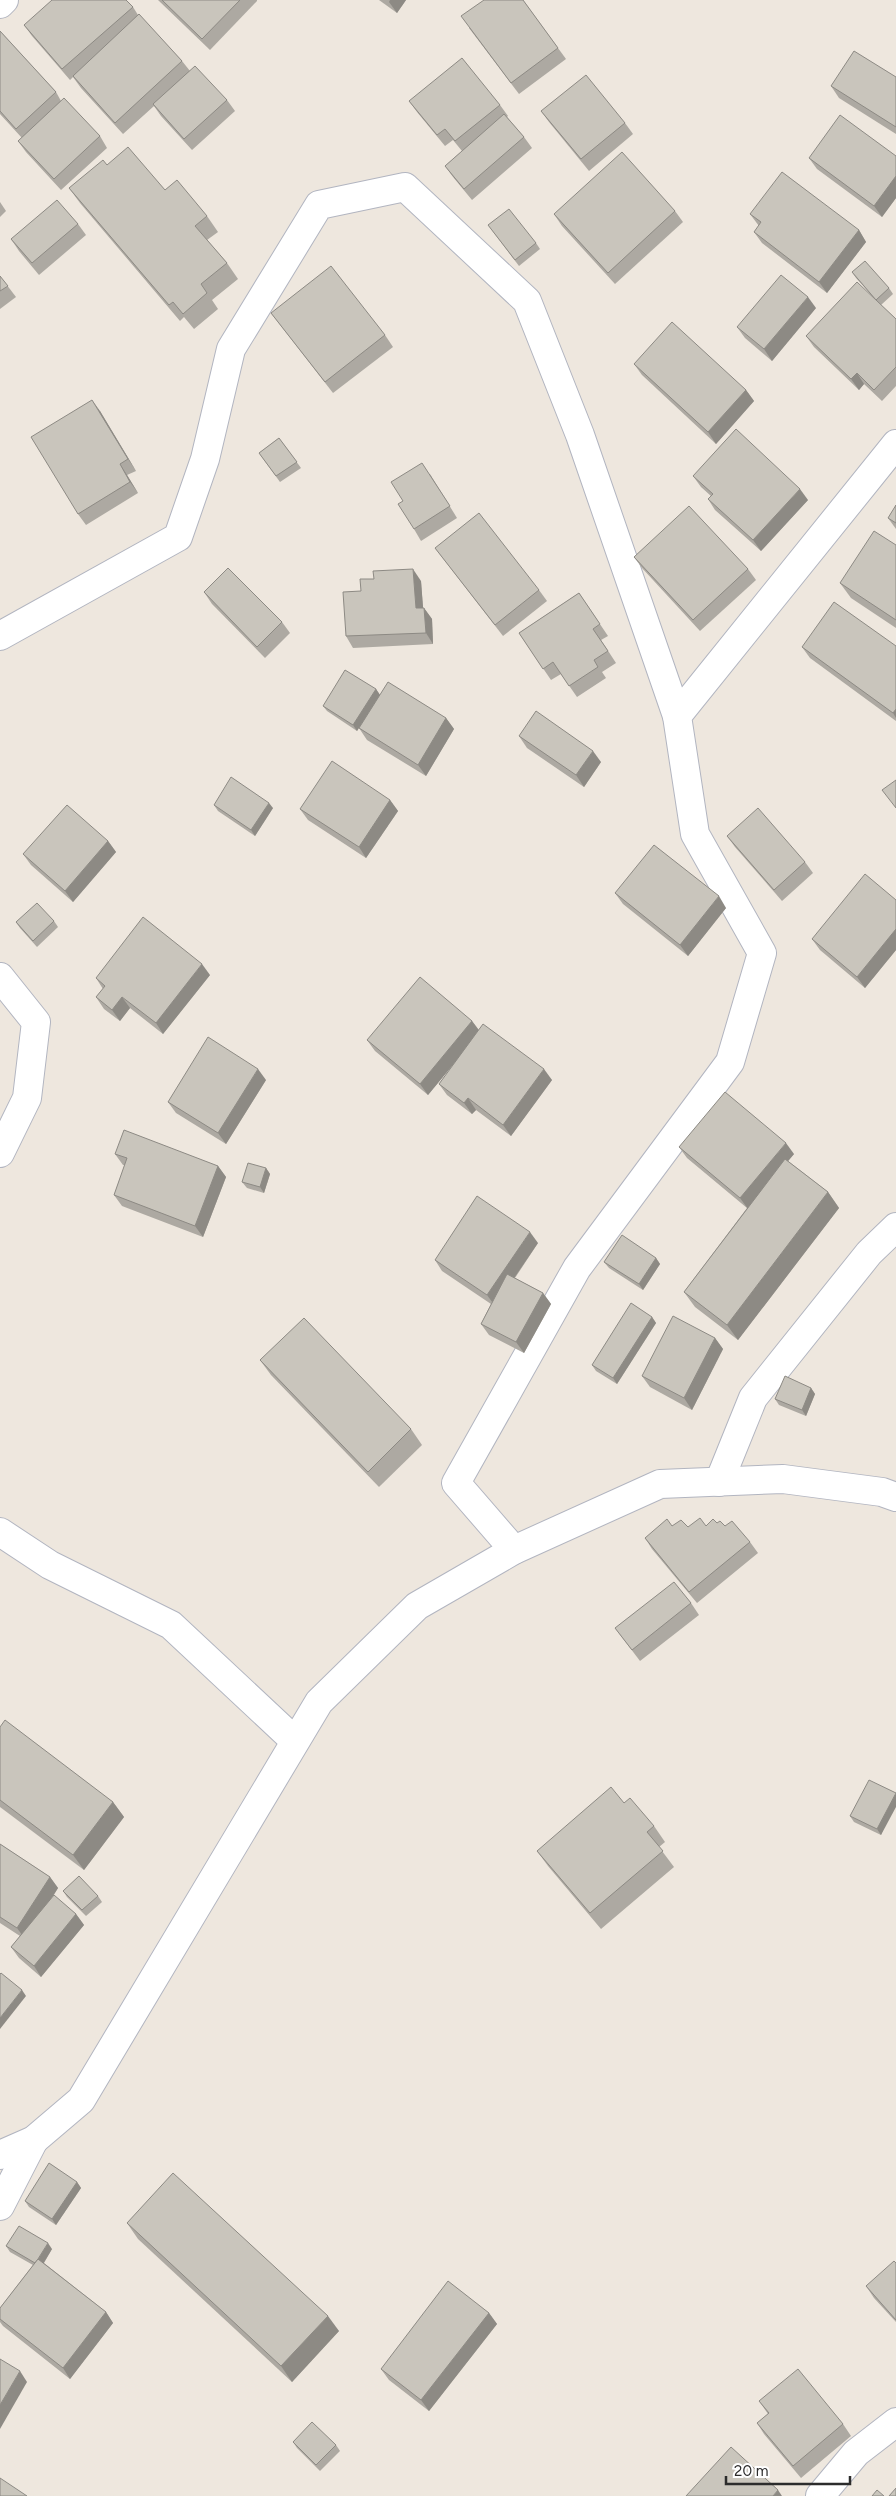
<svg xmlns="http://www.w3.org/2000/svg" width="896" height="2496" viewBox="0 0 896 2496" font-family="Figtree,sans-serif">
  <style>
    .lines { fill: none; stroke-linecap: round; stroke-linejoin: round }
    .minor-casing { stroke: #b2b5c0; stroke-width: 30 }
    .minor { stroke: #fff; stroke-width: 28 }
    .wall { fill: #ada9a2 }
    .shaded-wall { fill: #8d8a84 }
    .building { fill: #c9c5bc; stroke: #8d8a84 }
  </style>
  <rect width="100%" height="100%" fill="#eee7de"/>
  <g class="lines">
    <g class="minor-casing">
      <g id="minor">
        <path d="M0,4l4,-4"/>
        <path d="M0,636l178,-99 27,-78 26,-110 88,-144 86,-18 122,114 53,134 97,281"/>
        <path d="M0,977l36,45 -9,76 -27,55"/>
        <path d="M719,1482l34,-84 116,-145 27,-26"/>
        <path d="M0,1532l50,33 121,60 124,116"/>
        <path d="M514,1550l-58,-67 121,-215 153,-206 32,-109 -67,-119 -18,-118 219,-272"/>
        <path d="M0,2155l34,-15 47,-40 238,-398 98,-96 97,-56 146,-66 123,-5 99,13 14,5"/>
        <path d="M0,2206l34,-66"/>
        <path d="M820,2496l36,-43 40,-31"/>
      </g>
    </g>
    <use href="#minor" class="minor"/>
  </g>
  <g class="wall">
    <path d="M158,0h99v1l-47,49z"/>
    <path d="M379,0h27l-9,13z"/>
    <path d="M523,0l43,59 -47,35 -50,-66z"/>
    <path d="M133,7l5,8 44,46 8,10 37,29 8,11 -43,39 -31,-34 -7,-10 -31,28 -42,-46 -8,-11 -3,3 -38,-44 -8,-11z"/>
    <path d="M0,31l56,61 5,9 39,35 7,12 -46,42 -35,-38 -8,-11 4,-3 -22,-24z"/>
    <path d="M896,77v57l-57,-36 -8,-12z"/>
    <path d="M409,101l91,4 8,11 -1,1 17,20 8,11 -60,52 -19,-23 -8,-11 17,-15 -9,-11 -8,6 -28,-34z"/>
    <path d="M541,111l84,12 8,11 -44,37 -40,-49z"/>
    <path d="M896,156v42l-14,19 -65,-48 -8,-11z"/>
    <path d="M107,165l58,25 42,26 11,16 -11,8 20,23 11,16 -26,21 6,9 -24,20 -10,-12 -4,4 -100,-118 -11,-15z"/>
    <path d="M0,202l6,9 -6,6z"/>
    <path d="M675,211l8,11 -68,62 -53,-58 -8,-12z"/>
    <path d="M750,214l109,16 7,12 -39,51 -65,-50 -8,-11 5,-6z"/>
    <path d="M78,224l8,11 -47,40 -20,-24 -8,-12z"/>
    <path d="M488,225l48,18 4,6 -21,17z"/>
    <path d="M852,272l37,16 4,6 -12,11 15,14v67l-14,15 -18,-17 -5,6 -45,-43 -8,-11 70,-36 -20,-22z"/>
    <path d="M0,276l16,21 -16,12z"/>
    <path d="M816,308l-44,53 -27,-23 -8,-11z"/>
    <path d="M271,313l114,22 8,12 -60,46z"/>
    <path d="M634,364l112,26 8,11 -38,43 -74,-69z"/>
    <path d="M100,411l36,60 -9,4 11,18 -52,32 -8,-11z"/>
    <path d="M279,438l22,30 -21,14 -21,-29z"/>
    <path d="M430,474l27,44 -36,23 -7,-12 -11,-28z"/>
    <path d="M693,476l115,24 -47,51 -46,-41 -7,-11 3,-3 -10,-9z"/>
    <path d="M896,505v24l-8,-11z"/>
    <path d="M896,545v83l-45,-30 -11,-15z"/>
    <path d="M435,548l104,42 8,11 -44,35z"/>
    <path d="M634,557l114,12 8,11 -56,51 -58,-63z"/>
    <path d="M421,581l2,27h1l8,11 1,25 -80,4 -7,-12 15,-45z"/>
    <path d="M204,592l78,30 8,11 -25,25 -53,-54z"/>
    <path d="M579,593l29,43 -7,4 15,23 -14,9 4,6 -29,19 -16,-23 -10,6 -32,-47z"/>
    <path d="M896,646v75l-86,-63 -8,-11z"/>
    <path d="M376,689l4,6 66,23 8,11 -28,47 -59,-36 -8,-12 19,-30 -21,33 -30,-20 -4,-5z"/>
    <path d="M519,736l82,26 -17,25 -57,-39z"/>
    <path d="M390,800l8,11 -32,47 -58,-38 -8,-11z"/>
    <path d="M214,805l59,3 -18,28 -37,-25z"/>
    <path d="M727,836l78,26 8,11 -31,28 -47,-54z"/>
    <path d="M108,841l8,11 -43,50 -42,-37 -8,-11z"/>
    <path d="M615,893l111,15 -38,48 -65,-52z"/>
    <path d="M896,900v50l-31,38 -45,-38 -8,-11z"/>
    <path d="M54,921l4,6 -21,20 -17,-19 -4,-6z"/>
    <path d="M210,975l-47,59 -33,-26 -10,13 -16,-12 -8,-12 7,-8 -7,-11z"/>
    <path d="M472,1021l7,9 73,50 -41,56 -35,-26 -4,4 -25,-19 -8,-11 17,-23 -28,34 -53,-44 -8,-11z"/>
    <path d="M266,1080l-40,64 -50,-31 -8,-11z"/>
    <path d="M679,1147l115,7 -6,7 40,31 11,16 -101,132 -43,-33 -11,-15 63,-84 -60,-50z"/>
    <path d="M115,1154l103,12 8,11 -23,60 -81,-31 -8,-11 11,-30h-2z"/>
    <path d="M266,1168l4,6 -6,19 -17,-5 -5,-6z"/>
    <path d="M538,1243l-23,35 28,15 8,11 -27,49 -35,-18 -8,-11 10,-20 -49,-33 -7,-11z"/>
    <path d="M656,1258l4,6 -17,26 -34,-22 -5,-6z"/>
    <path d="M652,1317l4,6 -39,61 -21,-13 -4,-6z"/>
    <path d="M715,1338l8,11 -31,61 -42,-23 -8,-11z"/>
    <path d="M260,1360l151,69 11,16 -43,42 -108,-112z"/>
    <path d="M811,1388l4,6 -9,22 -27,-11 -4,-6z"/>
    <path d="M717,1523l8,3 25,16 8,11 -61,50 -45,-54 -7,-11 27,-12 16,1 18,-1z"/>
    <path d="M691,1603l8,12 -59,46 -25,-33z"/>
    <path d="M0,1727l113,75 11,15 -40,53 -84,-63z"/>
    <path d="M896,1793l-15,42 -27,-13 -4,-6z"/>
    <path d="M624,1803l30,23 11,16 -6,5 15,20 -73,62 -53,-63 -11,-15z"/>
    <path d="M0,1844l50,33 8,11 -6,10 24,16 8,11 -43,52 -22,-19 -8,-11 9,-11 -20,-13z"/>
    <path d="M63,1891l35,5 4,6 -16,14 -19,-19z"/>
    <path d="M77,2182l4,6 -25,37 -27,-18 -4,-6z"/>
    <path d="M127,2223l212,108 -47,51 -154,-143z"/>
    <path d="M6,2246l46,3 -8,14 62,49 7,11 -43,56 -67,-53 -3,-4v-14l33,-43 -23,-13z"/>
    <path d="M896,2263v59l-22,-24 -8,-12z"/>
    <path d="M489,2313l8,11 -68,87 -40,-31 -8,-11z"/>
    <path d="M759,2401l84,23 8,12 -50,42 -37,-44 -7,-11 11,-9z"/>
    <path d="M293,2442l43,3 4,6 -20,20 -23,-23z"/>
  </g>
  <g class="shaded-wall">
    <path d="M390,0h16l-9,13 -8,-11z"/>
    <path d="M896,176v22l-14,19 -8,-11z"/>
    <path d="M859,230l7,12 -39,51 -8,-11z"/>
    <path d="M808,297l8,11 -44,53 -8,-12z"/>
    <path d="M857,373l7,11 -5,6 -8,-11z"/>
    <path d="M746,390l8,11 -38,43 -8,-12z"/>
    <path d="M92,400l8,11 36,60 -8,-12z"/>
    <path d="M120,464l7,11 11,18 -8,-11z"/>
    <path d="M800,489l8,11 -47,51 -8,-11z"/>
    <path d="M413,569l8,12 3,39 -8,-12z"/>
    <path d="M424,608l8,11 1,25 -7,-11z"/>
    <path d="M376,689l4,6 -23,36 -4,-6z"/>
    <path d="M896,709v9l-3,-5z"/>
    <path d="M446,718l8,11 -28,47 -8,-11z"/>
    <path d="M593,751l8,11 -17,25 -8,-12z"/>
    <path d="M390,800l8,11 -32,47 -7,-11z"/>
    <path d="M269,803l4,5 -18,28 -4,-6z"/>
    <path d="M108,841l8,11 -43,50 -8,-11z"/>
    <path d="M719,896l7,12 -38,48 -8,-11z"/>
    <path d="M896,929v21l-31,38 -8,-11z"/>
    <path d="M202,964l8,11 -47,59 -7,-11z"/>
    <path d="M122,997l8,11 -10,13 -8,-11z"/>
    <path d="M472,1021l8,11 -52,63 -8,-11z"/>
    <path d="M258,1069l8,11 -40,64 -8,-11z"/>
    <path d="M544,1069l8,11 -41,56 -8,-11z"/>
    <path d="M468,1098l8,12 -4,4 -8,-11z"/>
    <path d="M786,1143l8,11 -46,55 -8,-11z"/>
    <path d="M218,1166l8,11 -23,60 -8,-11z"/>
    <path d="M266,1168l4,6 -6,19 -4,-6z"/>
    <path d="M828,1192l11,16 -101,132 -11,-15z"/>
    <path d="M530,1232l8,11 -43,63 -8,-11z"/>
    <path d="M656,1258l4,6 -17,26 -4,-6z"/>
    <path d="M543,1293l8,11 -27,49 -8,-11z"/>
    <path d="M652,1317l4,6 -39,61 -4,-6z"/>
    <path d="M715,1338l8,11 -31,61 -8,-12z"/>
    <path d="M811,1388l4,6 -9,22 -4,-6z"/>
    <path d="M896,1793v14l-15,28 -4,-6z"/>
    <path d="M113,1802l11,15 -40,53 -11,-15z"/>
    <path d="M50,1877l8,11 -33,51 -8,-11z"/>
    <path d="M76,1914l8,11 -43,52 -7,-11z"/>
    <path d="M22,1990l4,6 -26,33v-11z"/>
    <path d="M77,2182l4,6 -25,37 -4,-6z"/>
    <path d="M48,2243l4,6 -12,20 -4,-6z"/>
    <path d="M106,2312l7,11 -43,56 -7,-11z"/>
    <path d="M489,2313l8,11 -68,87 -8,-11z"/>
    <path d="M328,2316l11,15 -47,51 -11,-16z"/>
    <path d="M20,2371l7,11 -27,47v-24z"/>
    <path d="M778,2490l4,6h-9z"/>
  </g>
  <g class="building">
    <path d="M52,0h74l7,7 -71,62 -38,-44z"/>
    <path d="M162,0h78l-38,39z"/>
    <path d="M484,0h39l35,48 -47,35 -50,-67z"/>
    <path d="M139,14l43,47 -67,62 -42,-47z"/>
    <path d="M0,31l56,61 -40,37 -16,-18z"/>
    <path d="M854,51l42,26v50l-65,-41z"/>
    <path d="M462,58l38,47 -45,36 -10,-12 -8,6 -28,-34z"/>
    <path d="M195,66l32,34 -43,39 -31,-35z"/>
    <path d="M586,75l39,48 -44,36 -40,-48z"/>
    <path d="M64,98l36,38 -46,43 -36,-38z"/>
    <path d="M504,114l20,23 -60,52 -19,-23z"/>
    <path d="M840,115l56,41v20l-22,30 -65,-48z"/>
    <path d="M128,147l37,43 12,-10 30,36 -12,10 32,37 -26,21 6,9 -24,21 -10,-12 -4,3 -100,-117 34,-28 4,5z"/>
    <path d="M622,152l53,59 -67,62 -54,-59z"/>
    <path d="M782,172l77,58 -40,52 -65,-50 7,-10 -11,-8z"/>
    <path d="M57,200l21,24 -46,39 -21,-24z"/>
    <path d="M509,209l27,34 -21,17 -27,-35z"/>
    <path d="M865,261l24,27 -13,12 -24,-28z"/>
    <path d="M331,266l54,69 -60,47 -54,-69z"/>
    <path d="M781,275l27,22 -44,52 -27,-22z"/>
    <path d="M0,276l8,10 -8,5z"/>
    <path d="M857,282l39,37v48l-22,23 -17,-17 -6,6 -45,-43z"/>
    <path d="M672,322l74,68 -38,42 -74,-68z"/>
    <path d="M92,400l36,59 -8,5 10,18 -52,32 -47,-77z"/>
    <path d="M736,429l64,60 -47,51 -45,-41 5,-5 -20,-18z"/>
    <path d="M279,438l18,24 -21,14 -17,-23z"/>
    <path d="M422,463l28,43 -36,23 -16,-25 5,-3 -12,-19z"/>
    <path d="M896,505v18l-8,-5z"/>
    <path d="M689,506l59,63 -55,51 -59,-63z"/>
    <path d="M479,513l60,77 -44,35 -60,-77z"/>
    <path d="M874,531l22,14v75l-56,-37z"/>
    <path d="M228,568l54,54 -25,25 -53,-55z"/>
    <path d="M413,569l3,39h8l2,25 -80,3 -3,-44 18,-1 -1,-12h14l-1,-8z"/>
    <path d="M579,593l21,31 -7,5 15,22 -14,9 4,7 -29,19 -16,-24 -10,7 -24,-36z"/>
    <path d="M834,602l62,44v63l-3,4 -91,-66z"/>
    <path d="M345,670l31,19 -23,36 -30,-19z"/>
    <path d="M388,682l58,36 -28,47 -59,-37z"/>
    <path d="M536,711l57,40 -17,24 -57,-39z"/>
    <path d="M332,761l58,39 -31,47 -59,-38z"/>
    <path d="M231,777l38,26 -18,27 -37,-25z"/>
    <path d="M896,780v28l-14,-18z"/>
    <path d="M67,805l41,36 -43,50 -42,-37z"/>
    <path d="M758,808l47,54 -31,28 -47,-54z"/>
    <path d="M654,845l65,51 -39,49 -65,-52z"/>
    <path d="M865,874l31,26v29l-39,48 -45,-38z"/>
    <path d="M37,903l17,18 -21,20 -17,-19z"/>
    <path d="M143,917l59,47 -46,59 -34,-26 -10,13 -16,-13 9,-11 -9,-8z"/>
    <path d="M420,977l52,44 -52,63 -53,-44z"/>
    <path d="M483,1024l61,45 -41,56 -35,-27 -4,5 -25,-19z"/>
    <path d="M208,1037l50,32 -40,64 -50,-31z"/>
    <path d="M725,1092l61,51 -46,55 -61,-51z"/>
    <path d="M124,1130l94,36 -23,60 -81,-31 13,-37 -12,-4z"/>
    <path d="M785,1159l43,33 -101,133 -43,-33z"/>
    <path d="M248,1163l18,5 -6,19 -18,-5z"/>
    <path d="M477,1196l53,36 -43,63 -52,-35z"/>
    <path d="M622,1235l34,23 -17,26 -35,-22z"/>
    <path d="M507,1274l36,19 -27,49 -35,-18z"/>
    <path d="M631,1303l21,14 -39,61 -21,-13z"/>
    <path d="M673,1316l42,22 -31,60 -42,-22z"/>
    <path d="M304,1318l107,111 -43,43 -108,-112z"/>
    <path d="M785,1376l26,12 -9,22 -27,-11z"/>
    <path d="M700,1518l6,8 7,-7 4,4 3,-2 5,5 7,-5 18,21 -61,50 -44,-54 22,-19 5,7 9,-6 7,7z"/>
    <path d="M674,1582l17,21 -59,47 -17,-22z"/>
    <path d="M5,1720l108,82 -40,53 -73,-55v-73z"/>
    <path d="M869,1780l27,13 -19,36 -27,-13z"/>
    <path d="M611,1787l13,16 6,-5 24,28 -7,6 16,19 -73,62 -53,-62z"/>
    <path d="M0,1844l50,33 -33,51 -17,-11z"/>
    <path d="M79,1876l19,20 -16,14 -19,-19z"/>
    <path d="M54,1895l22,19 -42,52 -23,-19z"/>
    <path d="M1,1973l21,17 -22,28v-44z"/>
    <path d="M49,2163l28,19 -25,37 -27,-18z"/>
    <path d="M173,2173l155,143 -47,50 -154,-143z"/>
    <path d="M19,2226l29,17 -10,16 -3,4 -29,-17z"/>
    <path d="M38,2259l68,53 -43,56 -63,-49v-11z"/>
    <path d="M894,2261l2,2v57l-30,-34z"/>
    <path d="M448,2281l41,32 -68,87 -40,-31z"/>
    <path d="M0,2359l20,12 -20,34z"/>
    <path d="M798,2369l45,55 -50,42 -36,-43 12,-10 -10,-12z"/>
    <path d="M312,2422l24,23 -20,20 -23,-23z"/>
    <path d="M731,2447l47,43 -5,6h-87z"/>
    <path d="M0,2478l27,18h-27z"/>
    <path d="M896,2488v8h-7z"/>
    <path d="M877,2490l7,6h-12z"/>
  </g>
  <path d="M726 2476v8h124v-8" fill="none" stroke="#2c2c2c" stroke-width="2.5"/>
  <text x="734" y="2476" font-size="15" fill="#2c2c2c" stroke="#ffffff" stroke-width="4" paint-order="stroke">20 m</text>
</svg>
